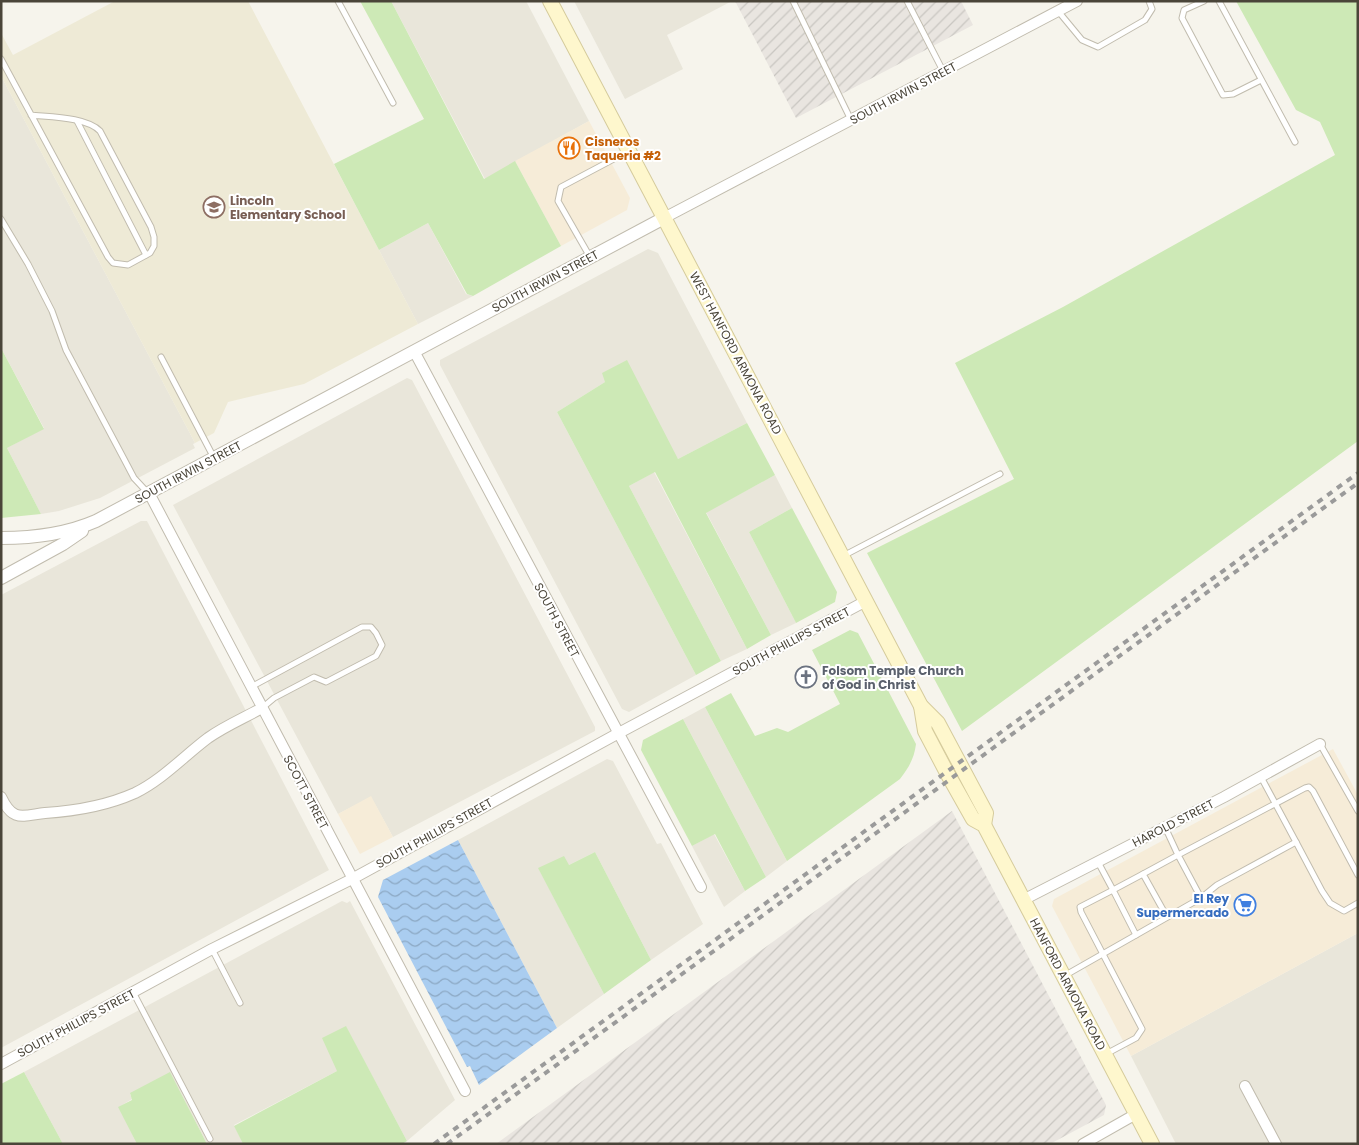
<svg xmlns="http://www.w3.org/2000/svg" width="1359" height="1145" viewBox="0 0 1359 1145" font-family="Poppins,sans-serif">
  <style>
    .residential { fill: #e9e6da }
    .commercial { fill: #f6ecd8 }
    .industrial { fill: url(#industrial-furrows) }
    .education { fill: #eeead6 }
    .grass { fill: #cde9b6 }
    .water { fill: url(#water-waves) }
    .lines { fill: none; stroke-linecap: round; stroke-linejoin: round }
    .service-casing { stroke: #c1bcae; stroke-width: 7 }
    .minor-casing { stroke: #c1bcae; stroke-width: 12 }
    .tertiary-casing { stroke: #c1bcae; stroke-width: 14 }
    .secondary-casing { stroke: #d5cb9c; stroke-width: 16 }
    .service { stroke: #fff; stroke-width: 5 }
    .minor { stroke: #fff; stroke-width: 10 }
    .tertiary { stroke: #fff; stroke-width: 12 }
    .secondary { stroke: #fef7cd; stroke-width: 14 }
    .rail { stroke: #9a9a9a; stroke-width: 4; stroke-dasharray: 6 6; stroke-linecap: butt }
    .labels { text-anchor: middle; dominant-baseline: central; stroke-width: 4; stroke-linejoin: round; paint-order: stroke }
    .street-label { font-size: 12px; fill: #4a4539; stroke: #fff }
    .food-label { font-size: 12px; font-weight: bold; fill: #c56008; stroke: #fff; text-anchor: start }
    .education-label { font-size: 12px; font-weight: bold; fill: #785e54; stroke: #fff; text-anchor: start }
    .worship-label { font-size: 12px; font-weight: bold; fill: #5b616d; stroke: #fff; text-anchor: start }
    .shop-label { font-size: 12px; font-weight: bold; fill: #366cbe; stroke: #fff; text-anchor: end }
  </style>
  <defs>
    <pattern id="industrial-furrows" width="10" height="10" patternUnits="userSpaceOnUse" patternTransform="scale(1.25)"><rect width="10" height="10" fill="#e9e5e0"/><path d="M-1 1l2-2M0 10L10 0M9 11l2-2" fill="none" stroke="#c9c6c1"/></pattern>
    <pattern id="water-waves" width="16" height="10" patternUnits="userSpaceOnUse" patternTransform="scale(1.25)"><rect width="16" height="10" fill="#aacdf0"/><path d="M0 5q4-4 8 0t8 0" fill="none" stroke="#8ca8c3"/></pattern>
  </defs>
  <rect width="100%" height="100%" fill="#f6f4ec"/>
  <g class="residential">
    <path d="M391,1h135l63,120 -104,58z"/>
    <path d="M574,1h158l-65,34 16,34 -58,30z"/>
    <path d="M1,76l194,367 -2,1 2,4 -95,50 -41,13 -18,3 -34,-66 37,-20 -43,-80z"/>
    <path d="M428,223l38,71 7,2 -55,28 -39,-74z"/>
    <path d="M648,249l10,4 89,170 -69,36 -73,-77 -48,30 139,263 -67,37 -7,-3 -182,-344v-5z"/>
    <path d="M407,378l5,2 183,347v4l-202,106 -22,-40 -33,17 -165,-309z"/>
    <path d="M654,472l93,177 -26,12 -92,-175z"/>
    <path d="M775,475l17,33 -43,24 47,91 -25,12 -65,-123z"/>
    <path d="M141,521h6l182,349 -328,178v-453z"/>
    <path d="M705,707l82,154 -21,16 -83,-158z"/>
    <path d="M607,759l6,2 44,83 4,-1 42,81 -52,36 -56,-108 -26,13 -30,4 65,125 -47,34 -99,-188z"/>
    <path d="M714,834l31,57 -21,16 -32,-61z"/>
    <path d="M342,901l5,2 3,-2 105,199 -48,41 -61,-114 -9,44 -103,54 9,19h-36l-37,-71 -40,21 2,5 -13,8 18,37h-74l-39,-72z"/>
    <path d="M1358,933v211h-182l-45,-88z"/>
  </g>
  <g class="commercial">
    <path d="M589,121l41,77 -3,12 -66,36 -46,-85z"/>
    <path d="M1333,749l25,46v138l-227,123 -79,-150 2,-7z"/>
    <path d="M371,796l22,41 -33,17 -22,-40z"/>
  </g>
  <g class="industrial">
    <path d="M735,1h226l12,24 -177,93z"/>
    <path d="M952,811l154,294 -2,10 -54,29h-554z"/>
  </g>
  <path class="education" d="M115,1h133l170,323 -114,60 -76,18 -14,31 -19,10 -194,-367v-43l12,22z"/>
  <g class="grass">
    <path d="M360,1h31l93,178 31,-18 46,85 -88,50 -6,-2 -39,-71 -49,27 -45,-86 90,-45z"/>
    <path d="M1236,1h122v440l-396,290 -95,-178 147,-74 -59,-116 108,-56 272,-152 -15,-33 -24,-12z"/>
    <path d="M1,348l43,81 -37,19 34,66 -40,4z"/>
    <path d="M627,360l51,99 69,-36 28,52 -69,38 65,122 -24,14 -92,-177 -26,14 92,175 -25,14 -139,-263 48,-30 -3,-9z"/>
    <path d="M792,508l45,84 -2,10 -39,21 -47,-91z"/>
    <path d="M850,630l8,3 58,111c-2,15 -7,23 -16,35l-113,82 -82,-154 26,-14 24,43 22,-8 11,4 52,-28 -28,-54z"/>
    <path d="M683,719l83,158 -21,14 -30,-57 -23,12 -51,-96 2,-10z"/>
    <path d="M595,852l56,108 -47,34 -66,-126 26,-12 5,9z"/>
    <path d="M346,1026l61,115 -5,3h-159l-9,-18 103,-55 -15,-33z"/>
    <path d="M24,1072l39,72h-62v-60z"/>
    <path d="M170,1072l37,72h-70l-19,-37 14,-7 -2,-7z"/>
  </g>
  <path class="water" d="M458,840l99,188 -78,57 -9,-19 -3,1 -89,-170 5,-17z"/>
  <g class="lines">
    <g class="service-casing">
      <g id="service">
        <path d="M338,1l55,102"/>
        <path d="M793,1l58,119"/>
        <path d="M907,1l36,70"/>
        <path d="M1204,1l-20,9 -2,8 41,77 10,-1 28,-14"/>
        <path d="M1219,1l76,141"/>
        <path d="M1058,11l24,29 16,7 47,-27 7,-11 -3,-8"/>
        <path d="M1,59l107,198 5,6 15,2 22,-12 4,-7v-9l-3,-10 -51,-96c-13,-14 -50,-14 -69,-16"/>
        <path d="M77,121l69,134"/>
        <path d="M1,219l27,45 24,47 14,39 58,109 10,19 14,15"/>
        <path d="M590,257l-32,-56 3,-14 66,-35"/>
        <path d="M161,357l53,101"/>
        <path d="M843,556l157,-82"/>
        <path d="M251,687l111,-60h9l5,6 6,12 -6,11 -50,26 -12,-5 -40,21 -12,10"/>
        <path d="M1320,744l38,67"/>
        <path d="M1165,827l13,28 -35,19 24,43"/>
        <path d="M1296,842l26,49 8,12 14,8 14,-8"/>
        <path d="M1098,862l15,28 -33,17 1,5 61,117 -6,9 -30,16"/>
        <path d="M1201,898l-23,-43 127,-67 4,-1 4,4 45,84"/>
        <path d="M1136,935l-23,-45 30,-16"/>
        <path d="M212,949l28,54"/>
        <path d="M1064,976l137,-78 16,-13 79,-43 -35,-65"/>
        <path d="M133,992l77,147"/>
      </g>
    </g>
    <g class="minor-casing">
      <g id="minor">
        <path d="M664,218l413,-217"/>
        <path d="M414,351l287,536"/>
        <path d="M149,493l316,598"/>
        <path d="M1,797c12,25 20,19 44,16 31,-2 61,-7 90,-20 27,-13 49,-37 73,-55 17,-12 36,-20 54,-30"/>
        <path d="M1023,900l201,-103 96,-53"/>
        <path d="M1,1064l211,-115 140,-70 265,-145 249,-133"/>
        <path d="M1245,1086l31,58"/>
        <path d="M1083,1144l53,-30"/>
      </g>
    </g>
    <g class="tertiary-casing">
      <g id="tertiary">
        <path d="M1,538c33,0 65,-4 95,-17l568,-303"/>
        <path d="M1,578l62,-34 19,-13"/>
      </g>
    </g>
    <g class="secondary-casing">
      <g id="secondary">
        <path d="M550,1l371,705 17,17 48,90 -2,12"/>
        <path d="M921,706l4,25 21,40 27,48 11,6 168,319"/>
      </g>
    </g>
    <use href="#service" class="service"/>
    <use href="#minor" class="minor"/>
    <use href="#tertiary" class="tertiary"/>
    <use href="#secondary" class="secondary"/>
    <g class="rail">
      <path d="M434,1144l924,-671"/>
      <path d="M447,1144c304,-219 607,-441 911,-661"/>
    </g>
  </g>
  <defs>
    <g id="restaurant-ring" transform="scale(1.125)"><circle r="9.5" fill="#fff" stroke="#e8710a" stroke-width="1.5"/><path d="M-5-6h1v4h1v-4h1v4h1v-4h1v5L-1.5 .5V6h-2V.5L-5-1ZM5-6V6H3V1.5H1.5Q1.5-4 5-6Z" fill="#e8710a"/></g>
    <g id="school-ring" transform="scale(1.125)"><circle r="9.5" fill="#fff" stroke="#8d6e63" stroke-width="1.5"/><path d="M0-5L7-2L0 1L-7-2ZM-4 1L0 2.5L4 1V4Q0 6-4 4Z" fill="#8d6e63"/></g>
    <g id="church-ring" transform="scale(1.125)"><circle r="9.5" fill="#fff" stroke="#6b7280" stroke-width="1.5"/><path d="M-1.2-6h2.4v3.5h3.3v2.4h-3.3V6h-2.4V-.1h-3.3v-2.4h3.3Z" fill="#6b7280"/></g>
    <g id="supermarket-ring" transform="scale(1.125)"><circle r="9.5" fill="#fff" stroke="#3f7fe0" stroke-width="1.5"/><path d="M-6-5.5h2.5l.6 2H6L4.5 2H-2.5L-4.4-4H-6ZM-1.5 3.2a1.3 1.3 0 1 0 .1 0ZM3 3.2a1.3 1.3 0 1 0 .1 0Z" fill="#3f7fe0"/></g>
  </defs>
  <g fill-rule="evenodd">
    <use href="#restaurant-ring" x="569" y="148"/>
    <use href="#school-ring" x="214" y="207"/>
    <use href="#church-ring" x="806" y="677"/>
    <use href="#supermarket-ring" x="1245" y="905"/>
  </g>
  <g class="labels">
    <g class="street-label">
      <text transform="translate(903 93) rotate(-28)">SOUTH IRWIN STREET</text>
      <text transform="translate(545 281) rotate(-28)">SOUTH IRWIN STREET</text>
      <text transform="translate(736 353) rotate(62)">WEST HANFORD ARMONA ROAD</text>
      <text transform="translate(188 472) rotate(-28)">SOUTH IRWIN STREET</text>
      <text transform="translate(557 620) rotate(62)">SOUTH STREET</text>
      <text transform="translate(791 641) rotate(-28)">SOUTH PHILLIPS STREET</text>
      <text transform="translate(306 792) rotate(62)">SCOTT STREET</text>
      <text transform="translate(1173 823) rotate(-27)">HAROLD STREET</text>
      <text transform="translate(434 833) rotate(-29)">SOUTH PHILLIPS STREET</text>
      <text transform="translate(1068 984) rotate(62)">HANFORD ARMONA ROAD</text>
      <text transform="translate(76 1023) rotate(-28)">SOUTH PHILLIPS STREET</text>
    </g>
    <g class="food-label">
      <text x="585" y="141">Cisneros<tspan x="585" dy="14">Taqueria #2</tspan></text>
    </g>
    <g class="education-label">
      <text x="230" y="200">Lincoln<tspan x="230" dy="14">Elementary School</tspan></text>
    </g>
    <g class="worship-label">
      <text x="822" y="670">Folsom Temple Church<tspan x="822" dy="14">of God in Christ</tspan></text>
    </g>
    <g class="shop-label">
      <text x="1229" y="898">El Rey<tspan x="1229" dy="14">Supermercado</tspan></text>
    </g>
  </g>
  <rect width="1359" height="1145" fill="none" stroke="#4a4539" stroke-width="5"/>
</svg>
